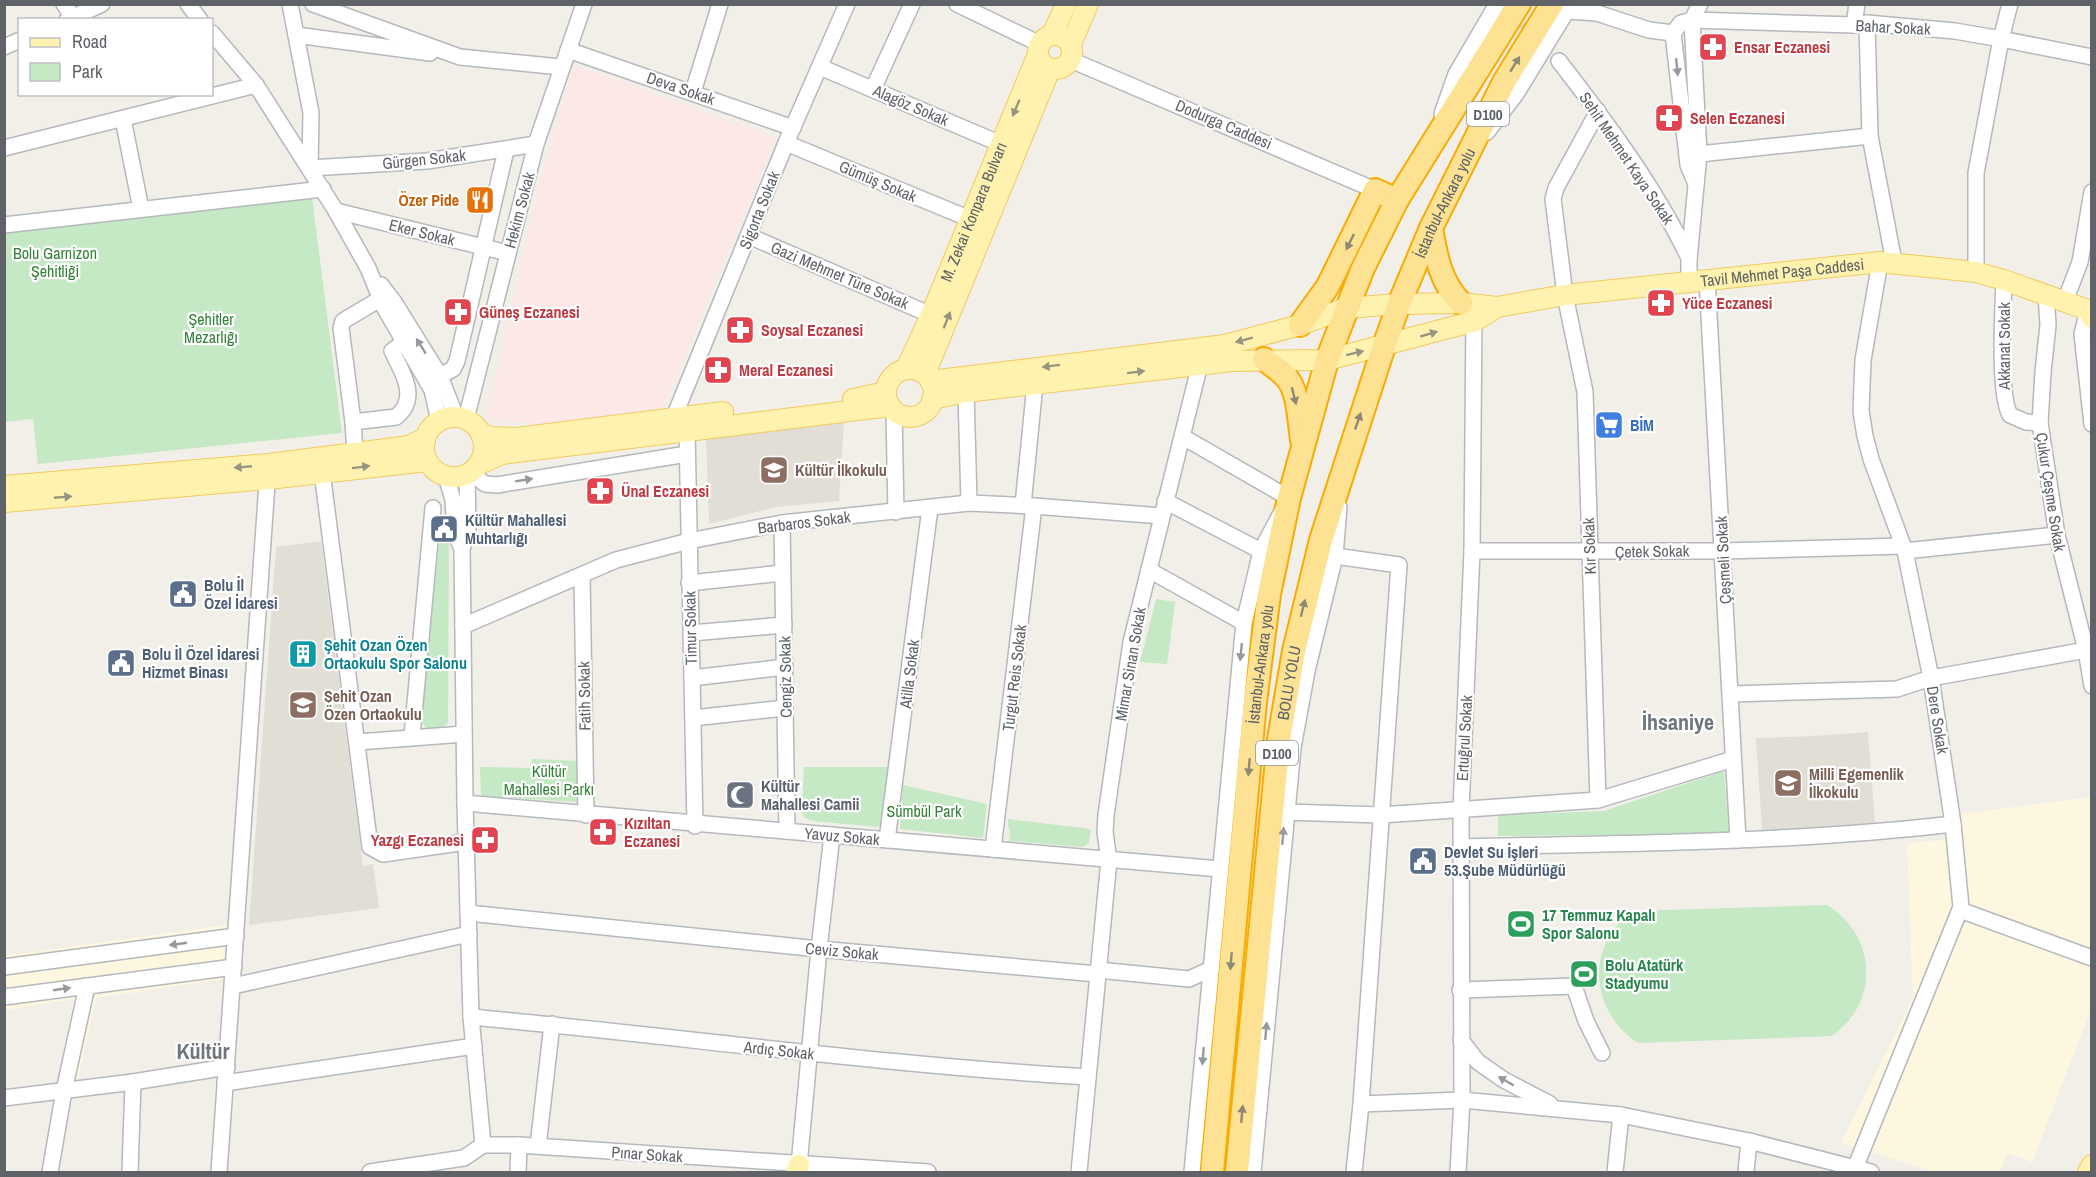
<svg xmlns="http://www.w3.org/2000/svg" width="2096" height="1177" viewBox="0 0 2096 1177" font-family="'Archivo Narrow',sans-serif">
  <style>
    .commercial { fill: #fef7e0 }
    .education { fill: #e1ded6 }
    .medical { fill: #fce8e6 }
    .green { fill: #c5e8c5 }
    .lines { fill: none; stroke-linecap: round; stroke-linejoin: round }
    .minor-tunnel { stroke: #ccccc8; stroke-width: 15; stroke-dasharray: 15 8; stroke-linecap: butt }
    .minor-casing { stroke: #b5b8bc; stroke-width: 18 }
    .major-casing { stroke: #f2c960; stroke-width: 22 }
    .highway-casing { stroke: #f9ab00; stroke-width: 26 }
    .minor { stroke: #fff; stroke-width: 15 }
    .major { stroke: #fff2af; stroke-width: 20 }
    .highway { stroke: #fde293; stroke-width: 22 }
    .oneway { fill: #8e8975 }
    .oneway2 { fill: #979a9d }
    .oneway3 { fill: #979581 }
    .labels { text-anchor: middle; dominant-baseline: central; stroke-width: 4.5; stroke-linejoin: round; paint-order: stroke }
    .shield { fill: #fff; stroke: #8f9295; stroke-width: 1.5 }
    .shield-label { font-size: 15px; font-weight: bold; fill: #5f6368 }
    .street-label { font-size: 16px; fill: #5f6368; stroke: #fff }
    .health-label { font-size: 16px; font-weight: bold; fill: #be3a42; stroke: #fff; text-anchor: start }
    .food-label { font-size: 16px; font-weight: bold; fill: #c56008; stroke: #fff; text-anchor: end }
    .park-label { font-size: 16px; fill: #348238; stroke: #fff }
    .shop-label { font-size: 16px; font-weight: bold; fill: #366cbe; stroke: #fff; text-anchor: start }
    .education-label { font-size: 16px; font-weight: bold; fill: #785e54; stroke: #fff; text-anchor: start }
    .service-label { font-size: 16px; font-weight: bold; fill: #4e5e75; stroke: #fff; text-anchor: start }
    .culture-label { font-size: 16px; font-weight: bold; fill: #0d838f; stroke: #fff; text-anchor: start }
    .worship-label { font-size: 16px; font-weight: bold; fill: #5b616d; stroke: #fff; text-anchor: start }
    .leisure-label { font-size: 16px; font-weight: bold; fill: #27864d; stroke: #fff; text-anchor: start }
    .district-label { font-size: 22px; font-weight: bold; fill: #70757a; stroke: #fff }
  </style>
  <rect width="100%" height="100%" fill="#f1efe8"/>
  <g class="commercial">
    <path d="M2091,797v212l-59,153 -24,-9 -9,19h-64l-94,-29 72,-145 -6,-155 57,-5 -3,-24z"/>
    <path d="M226,925l-3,54 -127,19 -19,85 -20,1 17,-85 -69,11 -1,-54z"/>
  </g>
  <g class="education">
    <path d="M844,422l-5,79 -63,6 -67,17 -3,-86z"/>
    <path d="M321,541l42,325 10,-2 6,44 -130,17 27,-378z"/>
    <path d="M1868,732l7,92 -113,6 -6,-92 59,-2z"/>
  </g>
  <path class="medical" d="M574,65l202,73 -117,277 -117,9 -55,-4 51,-232z"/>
  <g class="green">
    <path d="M312,197l30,236 -304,31 -5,-45 -28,3 -1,-191z"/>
    <path d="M449,524l-1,199 -6,5h-16l-5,-7 20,-196z"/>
    <path d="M1156,599l19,3 -8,62 -27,-2z"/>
    <path d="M532,759l47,2 -2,41 -96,-6 -1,-29 52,1z"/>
    <path d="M804,767h84l-6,56 -4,4 -65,-6 -8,-3 -3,-5z"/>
    <path d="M1724,771l5,63 -231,2v-21l106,-4z"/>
    <path d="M903,785l84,19 -4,34 -83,-9z"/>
    <path d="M1008,819l83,10 -2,14 -6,4 -74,-6 1,-11 -2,-3z"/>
    <path d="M1827,905c50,31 53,97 5,131l-194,7c-48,-31 -54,-99 -4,-132z"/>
  </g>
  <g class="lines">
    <path class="minor-tunnel" d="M1511,4l48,57"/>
    <g class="minor-casing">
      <g id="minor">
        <path d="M64,4l9,13"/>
        <path d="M188,4l12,16"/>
        <path d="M290,4l21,109 -1,55 117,-7 109,-17"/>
        <path d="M313,4l147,53 101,10"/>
        <path d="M957,4l83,40"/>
        <path d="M1567,11l30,2 52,17 24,3"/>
        <path d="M67,20l35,-16"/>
        <path d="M1867,23l3,113 24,126"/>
        <path d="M1854,25l3,-21"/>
        <path d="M212,33l44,52 80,126 32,57 16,39 48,83 7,31"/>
        <path d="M296,35l134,18"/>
        <path d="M4,47l16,-7"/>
        <path d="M568,50l225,78"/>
        <path d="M1071,60l304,130"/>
        <path d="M1559,61c48,62 96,126 130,197"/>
        <path d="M820,67l181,77"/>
        <path d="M873,89l39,-85"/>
        <path d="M693,92l27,-88"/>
        <path d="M1598,111l-42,77 -3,11 12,96 20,97 13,408"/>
        <path d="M1442,114l14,-40 41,-70"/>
        <path d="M123,119l18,90"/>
        <path d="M1487,132l29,-38 55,-90"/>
        <path d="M786,143l184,76"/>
        <path d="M4,148l252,-63"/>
        <path d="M1699,154l171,-18"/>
        <path d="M1696,184l-8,-19 -15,-132 8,-10 11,-3 162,5 13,-2 88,8 46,8 91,18"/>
        <path d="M336,211l172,42"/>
        <path d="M4,225l319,-36"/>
        <path d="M749,236l182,79"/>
        <path d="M1976,272v-99l25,-134 9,-35"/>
        <path d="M1707,279l31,561"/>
        <path d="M2004,280c-1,28 -6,114 6,135l16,7 14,1"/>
        <path d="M1689,281v-22l10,-105 -7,-134 8,-16"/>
        <path d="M381,285l13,17 46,74 16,41"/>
        <path d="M2046,295l2,30 -5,47 -3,51 17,112 29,115 6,36"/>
        <path d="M2065,301l15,-39 12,-70"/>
        <path d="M2088,310l-6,24 10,90"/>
        <path d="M440,376l13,-7 4,-8 49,-211"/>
        <path d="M966,392l3,111"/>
        <path d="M894,411l2,101"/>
        <path d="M674,417l112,-274 61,-139"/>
        <path d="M466,419l70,-275 48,-140"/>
        <path d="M353,422l-12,-94 2,-7 37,-22"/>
        <path d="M687,430l8,396"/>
        <path d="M1183,437l106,61 -28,53 -17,72 -52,549"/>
        <path d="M355,453l-2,-31 43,-5c24,-19 6,-45 -4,-66l12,-9"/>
        <path d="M322,472l48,375 13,7 83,-12"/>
        <path d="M470,472l15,12 12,1 190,-31"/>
        <path d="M467,474l1,57 -6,18 3,254 6,214 12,128"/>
        <path d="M446,476l7,24 2,33 7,16"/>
        <path d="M1165,501l96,50"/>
        <path d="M1023,505l12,-121"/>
        <path d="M782,523l5,308"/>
        <path d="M1472,551h251l180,-5"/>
        <path d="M1905,551l152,-16"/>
        <path d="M1335,556l64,9 -38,539 -7,68"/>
        <path d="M1149,570l95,53"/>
        <path d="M582,576l4,239"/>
        <path d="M689,583l93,-10"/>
        <path d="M463,626l153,-66 73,-19 93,-18 187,-20 65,3 128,10"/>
        <path d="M691,633l93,-8"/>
        <path d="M692,678l93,-11"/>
        <path d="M1731,694l166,-5 34,-11 155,-28"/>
        <path d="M693,718l92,-10"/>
        <path d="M412,736l21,-228"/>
        <path d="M358,742l106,-8"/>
        <path d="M465,803c251,24 503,45 755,66"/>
        <path d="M1286,812l95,3 217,-15 135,-41"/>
        <path d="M887,840l43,-332"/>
        <path d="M1461,847c165,-4 329,-4 492,-23"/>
        <path d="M993,849l41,-343"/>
        <path d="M1960,910l132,48"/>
        <path d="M468,913l351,36 278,25"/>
        <path d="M4,967l232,-31"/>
        <path d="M1098,970l91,9 22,-10"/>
        <path d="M233,986l236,-52"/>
        <path d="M1460,990l114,-4 12,35 16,32"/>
        <path d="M4,997l230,-30"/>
        <path d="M471,1017c206,19 411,48 617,60"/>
        <path d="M1461,1040l17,22 26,18 46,24"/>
        <path d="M225,1083l249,-37"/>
        <path d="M4,1098l129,-16 94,-15"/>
        <path d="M1361,1104l101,-4 159,15 128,26 122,31"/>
        <path d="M538,1146l14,-122"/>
        <path d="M799,1165l20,-216 13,-114"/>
        <path d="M1855,1168l106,-261 -8,-83 -22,-146 -26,-127 -34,-92 -6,-23 -4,-25 2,-51 17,-98"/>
        <path d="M50,1172l14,-81 23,-105"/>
        <path d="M130,1172l3,-90"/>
        <path d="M219,1172l49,-703"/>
        <path d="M370,1172l94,-14 19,-13h36l409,27"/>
        <path d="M518,1172l1,-27"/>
        <path d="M1079,1172l30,-312 -4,-28 1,-17 25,-173 69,-278"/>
        <path d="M1253,1172l40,-424 14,-77 28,-115 4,-49"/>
        <path d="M1458,1172l4,-72 -1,-290 11,-259 2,-239"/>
        <path d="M1615,1172l6,-57"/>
        <path d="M1746,1172l3,-31"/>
      </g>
    </g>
    <g class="major-casing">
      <g id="major">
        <circle cx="1055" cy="52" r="17"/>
        <path d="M1052,35l14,-31"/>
        <path d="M1071,44l17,-40"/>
        <path id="s1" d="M906,369l25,-54 107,-261"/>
        <circle cx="910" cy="393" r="24"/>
        <path d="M925,374l125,-305"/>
        <path d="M930,381l295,-36 75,-20 46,-17 53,-4 62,-1 36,4"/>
        <path d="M853,399l33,-7"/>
        <path id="s2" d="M932,399l34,-7 266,-31 95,-1 148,-39 22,-14 68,-12 315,-33 96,10 28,8 84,30 4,8"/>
        <circle cx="454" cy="447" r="30"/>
        <path d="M481,434l11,3 25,1 206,-26"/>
        <path d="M479,464l23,-10 388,-48"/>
        <path d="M4,486l265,-22 133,-17 9,-2 14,-7"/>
        <path d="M4,502l264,-23 159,-18"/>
        <path d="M796,1172l3,-7"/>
        <path d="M2088,1172l4,-7"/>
      </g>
    </g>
    <g class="highway-casing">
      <g id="highway">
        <path d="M1431,228c5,28 9,54 30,75"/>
        <path d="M1300,325l28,-39 47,-96 22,10"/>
        <path d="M1264,359c7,6 16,11 22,18 13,14 13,44 16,63"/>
        <path id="s3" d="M1212,1172l43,-470 14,-108 20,-96 38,-138 36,-92 34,-68 122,-196"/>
        <path id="s4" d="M1237,1172l42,-433 15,-88 27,-111 63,-194 15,-42 32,-76 73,-146 48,-78"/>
      </g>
    </g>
    <use href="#minor" class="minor"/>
    <use href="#major" class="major"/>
    <use href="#highway" class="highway"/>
  </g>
  <defs><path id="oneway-solid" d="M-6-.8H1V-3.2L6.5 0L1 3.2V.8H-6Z" transform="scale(1.5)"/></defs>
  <g class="oneway">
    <use href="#oneway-solid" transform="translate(1515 64) rotate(-58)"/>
    <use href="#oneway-solid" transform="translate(1350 242) rotate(116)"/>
    <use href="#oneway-solid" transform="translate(1294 396) rotate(76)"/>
    <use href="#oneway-solid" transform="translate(1358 421) rotate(-71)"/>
    <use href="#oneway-solid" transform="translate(1303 608) rotate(-76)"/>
    <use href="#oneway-solid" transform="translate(1249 767) rotate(95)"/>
    <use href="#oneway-solid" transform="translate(1231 961) rotate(95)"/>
    <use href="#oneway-solid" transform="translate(1242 1114) rotate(-85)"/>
  </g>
  <g class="oneway2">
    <use href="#oneway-solid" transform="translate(1677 67) rotate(84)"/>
    <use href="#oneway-solid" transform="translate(421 346) rotate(-122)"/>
    <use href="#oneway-solid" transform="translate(524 480) rotate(-9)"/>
    <use href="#oneway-solid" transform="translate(1241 652) rotate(96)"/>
    <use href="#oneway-solid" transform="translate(1283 836) rotate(-85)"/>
    <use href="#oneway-solid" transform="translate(178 944) rotate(172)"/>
    <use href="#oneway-solid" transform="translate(62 989) rotate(-8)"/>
    <use href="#oneway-solid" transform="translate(1266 1031) rotate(-85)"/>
    <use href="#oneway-solid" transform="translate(1203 1056) rotate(95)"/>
    <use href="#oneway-solid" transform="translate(1506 1081) rotate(-150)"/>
  </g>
  <g class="oneway3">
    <use href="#oneway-solid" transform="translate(1016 108) rotate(113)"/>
    <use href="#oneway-solid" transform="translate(947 320) rotate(-68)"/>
    <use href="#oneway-solid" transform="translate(1429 334) rotate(-16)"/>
    <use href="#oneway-solid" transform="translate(1244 340) rotate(165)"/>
    <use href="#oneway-solid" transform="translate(1355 353) rotate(-14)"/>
    <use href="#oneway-solid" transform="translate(1051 366) rotate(173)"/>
    <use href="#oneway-solid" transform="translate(1136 372) rotate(-7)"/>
    <use href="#oneway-solid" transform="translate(243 467) rotate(175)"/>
    <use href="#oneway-solid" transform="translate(361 467) rotate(-7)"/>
    <use href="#oneway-solid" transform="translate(63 497) rotate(-5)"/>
  </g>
  <defs>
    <g id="pharmacy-square" transform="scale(1.5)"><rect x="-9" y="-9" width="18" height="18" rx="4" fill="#e0444e" stroke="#fff"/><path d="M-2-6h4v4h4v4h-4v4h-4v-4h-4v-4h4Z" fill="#fff"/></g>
    <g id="restaurant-square" transform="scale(1.5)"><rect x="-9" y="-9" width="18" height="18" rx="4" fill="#e8710a" stroke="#fff"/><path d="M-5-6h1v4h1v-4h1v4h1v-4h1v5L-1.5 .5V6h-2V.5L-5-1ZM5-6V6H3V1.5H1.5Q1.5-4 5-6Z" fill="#fff"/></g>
    <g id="supermarket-square" transform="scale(1.5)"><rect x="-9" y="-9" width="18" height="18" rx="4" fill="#3f7fe0" stroke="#fff"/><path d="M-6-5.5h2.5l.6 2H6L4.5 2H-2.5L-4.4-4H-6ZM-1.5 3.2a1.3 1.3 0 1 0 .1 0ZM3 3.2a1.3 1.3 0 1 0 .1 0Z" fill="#fff"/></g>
    <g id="school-square" transform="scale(1.5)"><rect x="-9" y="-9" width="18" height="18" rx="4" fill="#8d6e63" stroke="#fff"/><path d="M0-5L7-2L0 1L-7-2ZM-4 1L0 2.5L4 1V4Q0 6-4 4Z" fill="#fff"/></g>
    <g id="civic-square" transform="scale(1.5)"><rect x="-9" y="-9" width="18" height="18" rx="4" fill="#5c6f8a" stroke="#fff"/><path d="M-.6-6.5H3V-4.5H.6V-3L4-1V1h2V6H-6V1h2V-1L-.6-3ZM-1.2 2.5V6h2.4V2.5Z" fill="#fff"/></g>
    <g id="building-square" transform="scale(1.5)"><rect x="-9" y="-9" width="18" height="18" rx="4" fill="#0f9aa8" stroke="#fff"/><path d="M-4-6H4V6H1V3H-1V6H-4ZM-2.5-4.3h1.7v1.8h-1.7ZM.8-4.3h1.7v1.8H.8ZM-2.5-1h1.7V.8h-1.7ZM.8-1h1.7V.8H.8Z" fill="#fff"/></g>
    <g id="mosque-square" transform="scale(1.5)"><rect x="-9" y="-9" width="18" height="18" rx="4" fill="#6b7280" stroke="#fff"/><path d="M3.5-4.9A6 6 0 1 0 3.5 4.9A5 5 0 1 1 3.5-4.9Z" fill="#fff"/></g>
    <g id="stadium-square" transform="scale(1.5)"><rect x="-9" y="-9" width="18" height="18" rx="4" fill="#2e9e5b" stroke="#fff"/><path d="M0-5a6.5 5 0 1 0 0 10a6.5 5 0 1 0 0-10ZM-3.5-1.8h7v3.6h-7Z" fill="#fff"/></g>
  </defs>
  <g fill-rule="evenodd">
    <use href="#pharmacy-square" x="1713" y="47"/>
    <use href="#pharmacy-square" x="1669" y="118"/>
    <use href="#restaurant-square" x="480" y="200"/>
    <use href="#pharmacy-square" x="1661" y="303"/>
    <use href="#pharmacy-square" x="458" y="312"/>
    <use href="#pharmacy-square" x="740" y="330"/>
    <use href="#pharmacy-square" x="718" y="370"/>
    <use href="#supermarket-square" x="1609" y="425"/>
    <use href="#school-square" x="774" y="470"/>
    <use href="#pharmacy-square" x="600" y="491"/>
    <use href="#civic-square" x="444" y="529"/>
    <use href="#civic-square" x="183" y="594"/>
    <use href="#building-square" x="303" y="654"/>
    <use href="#civic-square" x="121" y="663"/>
    <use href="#school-square" x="303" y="705"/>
    <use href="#school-square" x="1788" y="783"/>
    <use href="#mosque-square" x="740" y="795"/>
    <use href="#pharmacy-square" x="603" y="832"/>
    <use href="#pharmacy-square" x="485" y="840"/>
    <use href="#civic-square" x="1423" y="861"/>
    <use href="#stadium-square" x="1521" y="924"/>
    <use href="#stadium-square" x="1584" y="974"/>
  </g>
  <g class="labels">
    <g class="shield">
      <rect x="1467" y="102" width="42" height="24" rx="4.5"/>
      <rect x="1256" y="741" width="42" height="24" rx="4.5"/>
    </g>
    <g class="shield-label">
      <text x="1488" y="114">D100</text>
      <text x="1277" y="753">D100</text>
    </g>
    <g class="street-label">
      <text transform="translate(1893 27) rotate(3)">Bahar Sokak</text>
      <text transform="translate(681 88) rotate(19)">Deva Sokak</text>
      <text transform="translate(911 105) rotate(23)">Alagöz Sokak</text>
      <text transform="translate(1224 124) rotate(23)">Dodurga Caddesi</text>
      <text transform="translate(1627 158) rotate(56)">Sehit Mehmet Kaya Sokak</text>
      <text transform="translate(424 159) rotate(-6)">Gürgen Sokak</text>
      <text transform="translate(878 181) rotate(23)">Gümüş Sokak</text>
      <text stroke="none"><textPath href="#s4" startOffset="998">İstanbul-Ankara yolu</textPath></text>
      <text transform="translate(519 210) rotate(-75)">Hekim Sokak</text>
      <text transform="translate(759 210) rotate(-68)">Sigorta Sokak</text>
      <text stroke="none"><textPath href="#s1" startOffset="171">M. Zekai Konpara Bulvarı</textPath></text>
      <text transform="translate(422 232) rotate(14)">Eker Sokak</text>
      <text stroke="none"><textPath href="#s2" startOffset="864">Tavil Mehmet Paşa Caddesi</textPath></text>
      <text transform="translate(840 275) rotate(23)">Gazi Mehmet Türe Sokak</text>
      <text transform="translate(2004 346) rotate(-90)">Akkanat Sokak</text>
      <text transform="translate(2051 492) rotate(81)">Çukur Çeşme Sokak</text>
      <text transform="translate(804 522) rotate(-7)">Barbaros Sokak</text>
      <text transform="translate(1589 546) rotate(-92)">Kır Sokak</text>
      <text transform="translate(1652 551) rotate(-1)">Çetek Sokak</text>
      <text transform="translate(1723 560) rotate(-93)">Çeşmeli Sokak</text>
      <text transform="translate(690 628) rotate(-91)">Timur Sokak</text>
      <text transform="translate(1130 664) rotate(-80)">Mimar Sinan Sokak</text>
      <text stroke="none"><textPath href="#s3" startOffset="510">İstanbul-Ankara yolu</textPath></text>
      <text transform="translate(909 674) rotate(-83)">Atilla Sokak</text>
      <text transform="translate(785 677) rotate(-91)">Cengiz Sokak</text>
      <text transform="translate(1014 678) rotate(-83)">Turgut Reis Sokak</text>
      <text stroke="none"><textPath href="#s4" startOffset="492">BOLU YOLU</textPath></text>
      <text transform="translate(584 696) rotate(-91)">Fatih Sokak</text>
      <text transform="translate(1938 720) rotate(81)">Dere Sokak</text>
      <text transform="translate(1464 738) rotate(-87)">Ertuğrul Sokak</text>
      <text transform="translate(842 836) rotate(5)">Yavuz Sokak</text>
      <text transform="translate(842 951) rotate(5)">Ceviz Sokak</text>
      <text transform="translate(779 1050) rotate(6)">Ardıç Sokak</text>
      <text transform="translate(647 1154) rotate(4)">Pınar Sokak</text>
    </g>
    <g class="health-label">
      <text x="1734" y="47">Ensar Eczanesi</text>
      <text x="1690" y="118">Selen Eczanesi</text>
      <text x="1682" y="303">Yüce Eczanesi</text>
      <text x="479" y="312">Güneş Eczanesi</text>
      <text x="761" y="330">Soysal Eczanesi</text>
      <text x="739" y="370">Meral Eczanesi</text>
      <text x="621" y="491">Ünal Eczanesi</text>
      <text x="624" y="823">Kızıltan<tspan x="624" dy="18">Eczanesi</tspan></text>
      <text x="464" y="840" text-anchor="end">Yazgı Eczanesi</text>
    </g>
    <g class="food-label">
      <text x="459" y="200">Özer Pide</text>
    </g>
    <g class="park-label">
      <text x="55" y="253">Bolu Garnizon<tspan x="55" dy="18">Şehitliği</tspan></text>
      <text x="211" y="319">Şehitler<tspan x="211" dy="18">Mezarlığı</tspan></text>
      <text x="549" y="771">Kültür<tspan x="549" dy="18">Mahallesi Parkı</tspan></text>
      <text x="924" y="811">Sümbül Park</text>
    </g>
    <g class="shop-label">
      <text x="1630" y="425">BİM</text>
    </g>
    <g class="education-label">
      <text x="795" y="470">Kültür İlkokulu</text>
      <text x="324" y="696">Şehit Ozan<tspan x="324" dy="18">Özen Ortaokulu</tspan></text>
      <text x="1809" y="774">Milli Egemenlik<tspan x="1809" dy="18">İlkokulu</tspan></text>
    </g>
    <g class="service-label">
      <text x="465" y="520">Kültür Mahallesi<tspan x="465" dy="18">Muhtarlığı</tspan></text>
      <text x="204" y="585">Bolu İl<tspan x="204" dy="18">Özel İdaresi</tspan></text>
      <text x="142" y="654">Bolu İl Özel İdaresi<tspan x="142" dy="18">Hizmet Binası</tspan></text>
      <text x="1444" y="852">Devlet Su İşleri<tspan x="1444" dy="18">53.Şube Müdürlüğü</tspan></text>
    </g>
    <g class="culture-label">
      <text x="324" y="645">Şehit Ozan Özen<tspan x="324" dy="18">Ortaokulu Spor Salonu</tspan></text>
    </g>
    <g class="worship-label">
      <text x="761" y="786">Kültür<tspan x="761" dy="18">Mahallesi Camii</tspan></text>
    </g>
    <g class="leisure-label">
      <text x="1542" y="915">17 Temmuz Kapalı<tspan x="1542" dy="18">Spor Salonu</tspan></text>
      <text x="1605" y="965">Bolu Atatürk<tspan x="1605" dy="18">Stadyumu</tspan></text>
    </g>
    <g class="district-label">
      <text x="1678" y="722">İhsaniye</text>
      <text x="203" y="1051">Kültür</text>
    </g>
  </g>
  <rect width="2096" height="1177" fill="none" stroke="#5f6368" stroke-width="12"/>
  <rect x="18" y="18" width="195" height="78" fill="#ffffff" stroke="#bfc1c3" stroke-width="1.5"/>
  <rect x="30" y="38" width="30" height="9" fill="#fff2af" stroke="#bfc1c3" stroke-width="1.5"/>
  <text x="72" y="48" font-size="18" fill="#5f6368">Road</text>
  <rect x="30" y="63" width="30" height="18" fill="#c5e8c5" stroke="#bfc1c3" stroke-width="1.5"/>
  <text x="72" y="78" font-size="18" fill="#5f6368">Park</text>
</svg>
